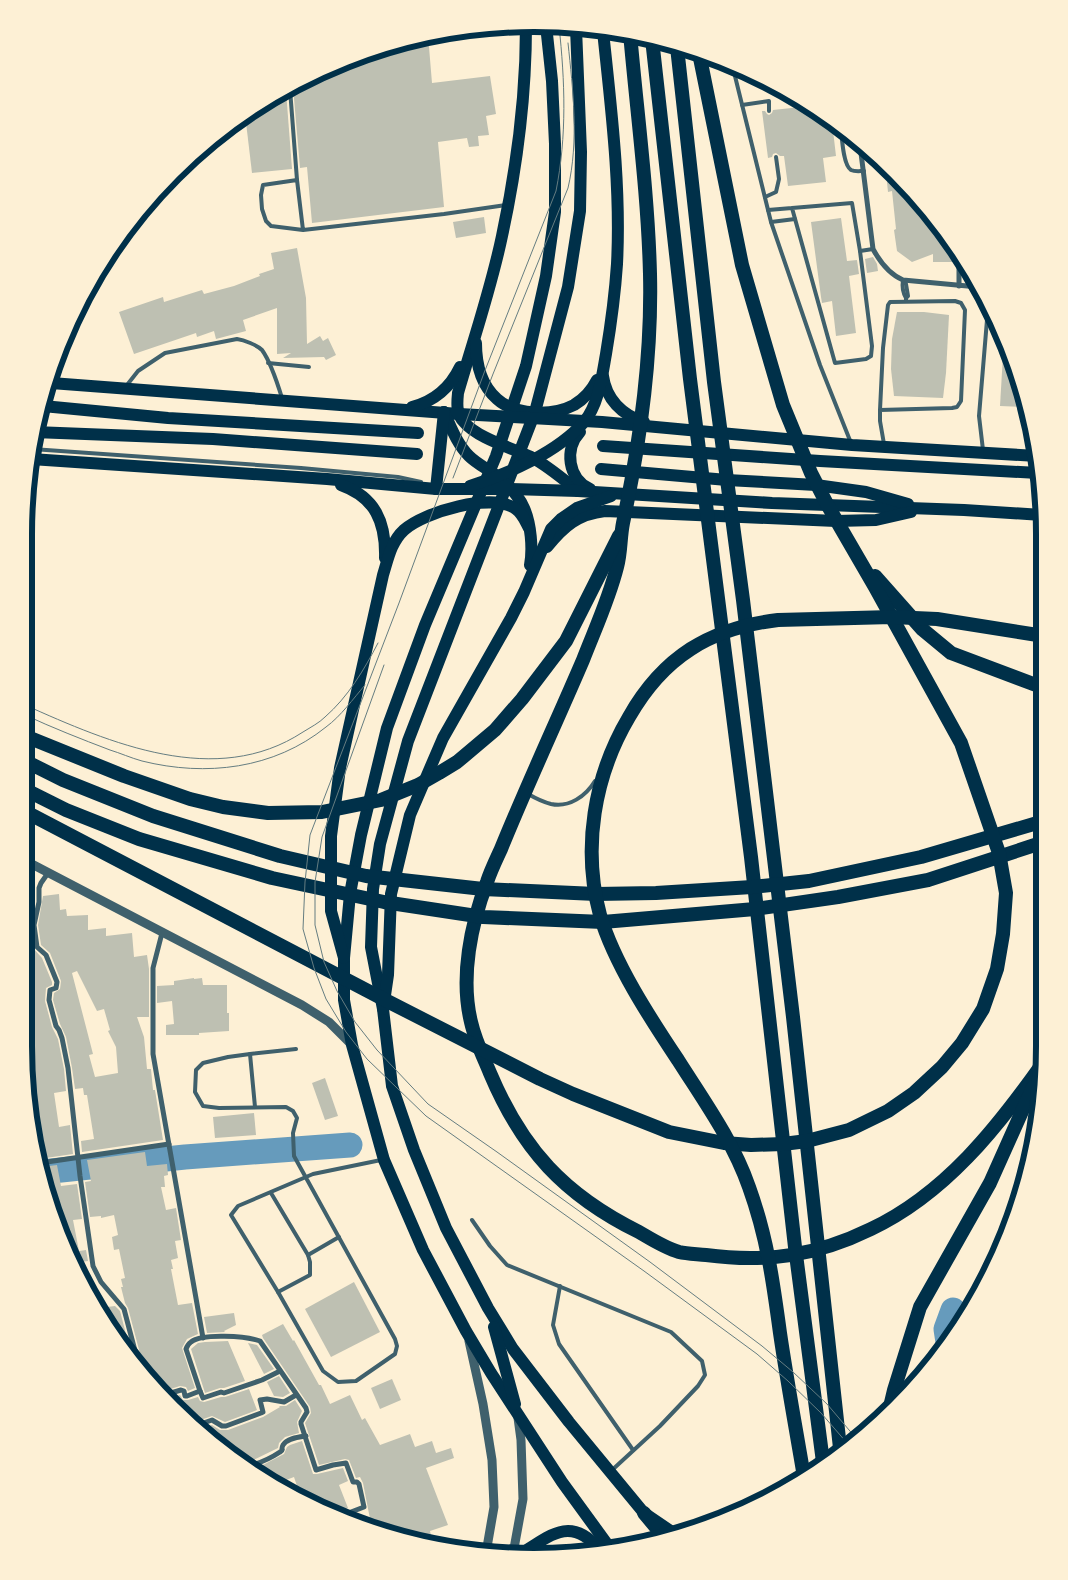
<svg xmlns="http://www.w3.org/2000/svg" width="1068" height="1580" viewBox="0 0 1068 1580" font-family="'Sofia Sans Condensed',sans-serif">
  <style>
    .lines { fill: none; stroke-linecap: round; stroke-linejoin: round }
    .river { stroke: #669bbc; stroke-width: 25 }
    .building { fill: #bec0b2; fill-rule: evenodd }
    .service { stroke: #3f606c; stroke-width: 4 }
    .minor { stroke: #3f606c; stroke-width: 5 }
    .tertiary { stroke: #3f606c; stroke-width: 9 }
    .primary { stroke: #003049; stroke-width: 12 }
    .trunk { stroke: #003049; stroke-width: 12 }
    .motorway { stroke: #003049; stroke-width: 14 }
    .tram { stroke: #657d81; stroke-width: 1 }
    .rim { fill: none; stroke: #003049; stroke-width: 6 }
  </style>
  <rect width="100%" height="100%" fill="#fdf0d5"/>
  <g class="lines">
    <g class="river">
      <path d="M42,1172l143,-15 165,-12"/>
      <path d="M948,1342l-2,-13 7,-19"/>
    </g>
  </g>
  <g class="building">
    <path d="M428,35l4,48 58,-7 6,38 -10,2 3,19 -11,1 1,10 -10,1 -2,-9 -29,4 6,65 -132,16 -5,-56 -7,1 -7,-81 45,-24z"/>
    <path d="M286,91l6,78 -40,4 -7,-59 5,-4z"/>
    <path d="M810,106l22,16 4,34 -13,2 3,24 -38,4 -4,-30h-4l-4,-3 -3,1 -1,3 -4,1 -6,-47h3l2,3 2,1 3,-2 1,-3z"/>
    <path d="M894,172l61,74v16h-22v-8l-21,8 -15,-11 -3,-21 2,-1 -4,-38 -4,1 -2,-19z"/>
    <path d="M484,217l2,16 -30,5 -3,-16z"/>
    <path d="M841,218l6,43 10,-1 2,14 -10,2 7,57 -20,3 -4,-35 -10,2 -1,-6 -10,-75z"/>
    <path d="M297,248l9,50 1,46 13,-8 3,5 5,-3 8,17 -10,5 -2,-3 -41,1 8,-5 -14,1v-46l-34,12 3,11 -30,8 -2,-8 -17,6 -1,-4 -62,21 -15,-42 44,-15 1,5 38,-12 2,4 30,-8 26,-10 -1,-2 15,-5 -3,-16z"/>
    <path d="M873,257l4,7 1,7 -11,2 -2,-14z"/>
    <path d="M897,312h27l25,3 -3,58 -3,25 -49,-2 -3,-27 1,-30z"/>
    <path d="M1004,338h1l21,69 -26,-1z"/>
    <path d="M59,894l1,16 6,-1 1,7 21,-1v15l18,-2v8l26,-3 2,24 13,-2 2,14v48h-12l7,20 3,32h4l2,21h2l8,50 -81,12 -1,-11 13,-2 -7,-44h-3l-1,-7 -8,1 -3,-21 -6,-31 -6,-13 -7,-24 1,-7 6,-4 1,-8 -11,-28 -9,-8 -3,-20 5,-29zM77,971l20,40 7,-2 6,21 -2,1 8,16 2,26 -23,4 -6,-22 4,-1 -21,-81z"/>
    <path d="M35,897l-5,28 3,23 9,10 10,24v3l-6,3 -1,13 7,26 6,12 6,30 2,22 -12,2 5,34 11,-2 3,29 -34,5 -11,-46 -1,-215z"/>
    <path d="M194,978v1l8,-1 1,7h24v28h2v18l-30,2v2h-33v-10l8,-1 -2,-23 -15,2v-17l17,-1v-4z"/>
    <path d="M325,1078l13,38 -13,4 -13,-37z"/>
    <path d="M254,1113l2,22 -41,3 -2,-21z"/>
    <path d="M145,1152l2,14 20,-2 1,11 -4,1 1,11h-4l5,23 10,-2 5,32 -6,1 3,17 -7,2 2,9h-2l7,36 14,-2 6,31 -11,5 -5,9 13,40 -7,3 -2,-4 -6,-1 -19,6 -19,-23 1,-4 -15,-57 -3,-5 -4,-16h2l-2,-8 4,-1 -6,-29 -5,1 -2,-13 6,-2 -4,-20 -13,3v-2l-11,1 -5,-35 6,-1 -4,-21z"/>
    <path d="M57,1165l4,21 16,-2 5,35 -9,1 6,31 7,-1 2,11 -7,1 1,3 -3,1 -28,-56 -10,-43z"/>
    <path d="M354,1282l26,50 -49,25 -26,-48z"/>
    <path d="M115,1306l5,5 12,46 -22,-27 -11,-22z"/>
    <path d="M234,1313l2,12 -12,6 1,1 -18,1 -3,-16z"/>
    <path d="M283,1324l10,17 1,-1 25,45h2l9,19 20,-9 12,25 3,-2 15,27 30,-11 5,13 17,-6 4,12 15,-5 3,10 -28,10 22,57 -18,6 3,13 -31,-5 -30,-10 -9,-46 -3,-6 -4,1 -7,-18 -4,-1 -26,6 -14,-42 6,-10 -1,-6 -47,-69 -1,-3z"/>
    <path d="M228,1341l17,40 -21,7h-4l-15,5 -14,-44 7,-6 7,-1z"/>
    <path d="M248,1343l9,2 17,24 -10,5z"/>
    <path d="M279,1376l11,17 -7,4 -9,-1 -7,-14z"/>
    <path d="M392,1379l9,21 -21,9 -9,-21z"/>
    <path d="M249,1389l8,21 -32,12 -13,-6 -20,7 -19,-16 -6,-8 13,-4 3,5h5l10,-3 2,4 4,1 17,-5h4z"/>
    <path d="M295,1400l7,11 -5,11 2,11 -14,4 -6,6 -1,5 -33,16 -2,-2 -2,-7 -7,2 -11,-6 -24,-22 13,-4 8,5h8l35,-13 17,-10 -1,-1h7z"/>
    <path d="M302,1441l11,33h4l26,-6 5,13 -9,4 9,23 -15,6 -33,-19 -6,-18 -16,6 -20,-12 -1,-3 27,-14 3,-7 3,-2z"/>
  </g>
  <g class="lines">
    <g class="service">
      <path d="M732,64l39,158 49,143 31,78"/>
      <path d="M746,71l1,7 8,-2"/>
      <path d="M290,89l7,91"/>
      <path d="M742,105l27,-4v10"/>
      <path d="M841,129c1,9 2,36 10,41 4,2 9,1 13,1"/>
      <path d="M765,197l11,-5 3,-13 -3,-22"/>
      <path d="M768,210l84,-7 8,48 12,95 -1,10 -5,3 -31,4 -43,-155"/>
      <path d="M771,222l24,-3"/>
      <path d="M303,230l-6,-50 -34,5 -2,10 1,14 4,12 5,5 32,4 141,-16 62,-9"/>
      <path d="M860,251l13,-2"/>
      <path d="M903,280c-1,6 -1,11 3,18"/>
      <path d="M903,282l3,2 2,12 -2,2v3"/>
      <path d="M268,363l41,4"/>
      <path d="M127,385l11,-14 27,-18 72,-14c7,1 20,6 25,11 8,11 16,35 20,48"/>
      <path d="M880,410l3,-62 5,-43 2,-3 65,-1 6,2 4,7 -4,91 -4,6 -5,1 -72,2v11l4,23"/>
      <path d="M32,449l269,19 97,9 23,5"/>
      <path d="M983,450l-4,-34 8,-96v-4l4,-4"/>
      <path d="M528,794c7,4 15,8 23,10 18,4 35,-8 44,-23"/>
      <path d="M296,1049l-46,5 -22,3 -25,6 -7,7 -1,22 8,14 16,2 67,-1 7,4 4,7 -4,15 1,23 101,183 2,7 -2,8 -39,27 -18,1 -15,-11 -45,-79 -47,-77 7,-9 75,-32 68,-14"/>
      <path d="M250,1054l5,53"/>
      <path d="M271,1193l37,62 2,7v13l-32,17"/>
      <path d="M472,1220l18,26 17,19 164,67 31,29 3,14 -7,11 -38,40 -49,45"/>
      <path d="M308,1255l31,-18"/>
      <path d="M560,1286l-7,39 6,19 74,106"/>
    </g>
    <g class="minor">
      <path d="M860,145l13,104c7,13 16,25 30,31l75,7"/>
      <path d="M959,286v-33"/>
      <path d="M48,873l-7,10 -2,5v14l-5,23 3,22 9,8 11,27 -1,6 -6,2 -1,10 7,26 3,4 3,8 6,30 12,108 13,90 8,16 23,27 15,57"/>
      <path d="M162,933l-9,35v86l50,284"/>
      <path d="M40,1163l129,-19"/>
      <path d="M200,1391l3,7 18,-6 3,1 38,-13 18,-9"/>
      <path d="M164,1395l17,-5 3,1 1,5h2l13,-5 -14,-42c1,-3 2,-5 5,-7 11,-9 55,-6 69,-1l46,67 1,4 -6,10v2l15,46 17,-5 13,-2 7,19h4l2,2 5,23 -26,10"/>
      <path d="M195,1426l17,-6 10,6h4l35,-13 2,-1 -3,-12 7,-1 17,3 12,-7"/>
      <path d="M249,1466c11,-3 22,-8 31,-14 5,-3 0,-1 3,-7 4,-7 16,-8 23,-9"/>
      <path d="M347,1514l2,7"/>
    </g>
    <g class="tertiary">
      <path d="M26,861l276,144 27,17 23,23"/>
      <path d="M469,1341l14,63 9,56 2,47 -8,46"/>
      <path d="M513,1554l10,-55 -2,-59 -3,-22"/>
    </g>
    <g class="primary">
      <path d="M546,25l6,56 3,63v68l-9,64 -20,90 -30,90 -71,169 -38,103 -26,107 -11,59 -6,64v42l8,45 32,115 39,90 43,81 25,42 71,109 48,66"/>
      <path d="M576,28l5,124 -1,59 -12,76 -33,125 -127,329 -28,103 -7,45 -2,58 12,62 9,77 22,64 32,78 42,80 25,41 56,73 75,91 31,21"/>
      <path d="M494,1327l21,77"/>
      <path d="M521,1554c29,-19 50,-38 78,-5"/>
    </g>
    <g class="trunk">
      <path d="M526,25c0,70 -9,142 -24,211 -11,53 -29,105 -44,157 -1,10 -2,21 6,29 13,16 48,26 67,35 17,9 32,22 47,34"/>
      <path d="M476,343c0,21 5,42 21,56 19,17 56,17 77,6 10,-6 18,-15 23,-25"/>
      <path d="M603,376c3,23 19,39 41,46"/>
      <path d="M51,383l408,31 143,8 250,23 185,11"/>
      <path d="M43,406l125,12 250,15"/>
      <path d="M412,407c23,-6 38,-19 48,-40"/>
      <path d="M444,412c7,15 13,32 25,44 8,8 19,13 28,20 10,8 22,20 27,32 7,16 9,41 6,57"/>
      <path d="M34,432l179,7 204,15"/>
      <path d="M580,432c-16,17 -12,47 10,57"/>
      <path d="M603,446l217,15 218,12"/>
      <path d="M31,459l296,20 109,10h75l67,2 194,12 192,7 78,5"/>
      <path d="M601,469l126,11 89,5 50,7 42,12"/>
      <path d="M341,485c34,12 45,37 44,73"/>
      <path d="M470,486c38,-12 88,-34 114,-64 15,-18 18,-46 22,-68 5,-30 9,-60 11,-90 4,-78 -6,-156 -14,-233"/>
      <path d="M436,489l8,-77"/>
      <path d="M547,547c17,-21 31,-33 58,-36l231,10 40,-1 35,-8"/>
      <path d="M344,958l-13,-47v-75l9,-68 43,-193c5,-16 8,-33 21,-45 20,-18 88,-38 112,-21 7,5 9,12 13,19"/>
      <path d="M383,1009l5,-34 3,-81 19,-79 33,-77 68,-120 13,-26 27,-63 10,-10 16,-11 34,-12"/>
    </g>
    <g class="motorway">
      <path d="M630,33c7,80 18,161 20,241 2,82 -10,169 -27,249 -3,15 -2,30 -6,44 -8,32 -22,62 -34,93 -27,63 -56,125 -82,189 -5,11 -10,21 -14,33 -16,42 -27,95 -16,140 4,18 12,34 19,51 32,76 74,122 149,159 12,7 26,16 40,20 8,2 18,2 27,3 60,8 110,1 165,-26 74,-35 126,-101 172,-166"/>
      <path d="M652,39l38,340 61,478 44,390 28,215"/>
      <path d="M677,47l37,335 29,218 50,417 47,431"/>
      <path d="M875,576l47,53 29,24 93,35"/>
      <path d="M25,736l99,40 66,23 33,8 45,6 54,-1 59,-12 37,-15 21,-12 18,-11 38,-32 27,-31 44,-58 53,-105"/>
      <path d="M25,761l38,19 90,36 127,40 86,20 117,13 113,5 60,-1 96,-6 57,-6 112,-24 123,-36"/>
      <path d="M26,790l40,20 73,29 133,39 112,24 99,15 120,5 152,-13 83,-12 90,-17 116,-38"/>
      <path d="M26,812l363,190 151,77 33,15 96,38 55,11 27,2 32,-1 24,-3 42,-11 39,-19 26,-18 28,-26 20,-24 21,-34 14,-40 6,-35 3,-41 -7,-40 -38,-110 -86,-156 -47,-81 -17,-33 -28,-68 -41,-140 -43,-212"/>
      <path d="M889,1411l5,-21 26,-83 70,-124 43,-96"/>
      <path d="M804,1477c-8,-48 -17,-96 -24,-144 -7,-52 -13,-96 -31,-146 -16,-46 -45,-86 -71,-127 -28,-42 -64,-97 -78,-145 -18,-67 -6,-139 29,-198 34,-60 81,-89 149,-97l114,-3 45,2 107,17"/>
      <path d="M644,1513l20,24"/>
    </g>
    <g class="tram">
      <path d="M559,26c6,55 8,110 -3,165l-72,182 -85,230 -89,232 -5,47 -2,47 11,39 12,31 20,33 21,27 59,57 218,155 113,83 31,27 33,32 26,30"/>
      <path d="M453,478l40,-104 75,-186c11,-47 5,-98 0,-145"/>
      <path d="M384,665l-62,172 -7,45v43l9,37 13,29 18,31 22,28 51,54 69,48 153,110 112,84 31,26 34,32 28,33"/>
      <path d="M25,705c85,38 191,84 278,27 8,-5 16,-9 22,-15 23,-20 39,-47 53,-74"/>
      <path d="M25,715c28,13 56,24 85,35 10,3 21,8 32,11 64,16 132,8 184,-34 15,-11 27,-28 39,-42"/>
    </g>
  </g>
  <path d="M0 0H1068V1580H0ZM534 32H534A502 502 0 0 1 1036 534V1046A502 502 0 0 1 534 1548H534A502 502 0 0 1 32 1046V534A502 502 0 0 1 534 32Z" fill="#fdf0d5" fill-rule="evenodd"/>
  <path class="rim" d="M534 32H534A502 502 0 0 1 1036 534V1046A502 502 0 0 1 534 1548H534A502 502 0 0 1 32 1046V534A502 502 0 0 1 534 32Z"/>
</svg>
